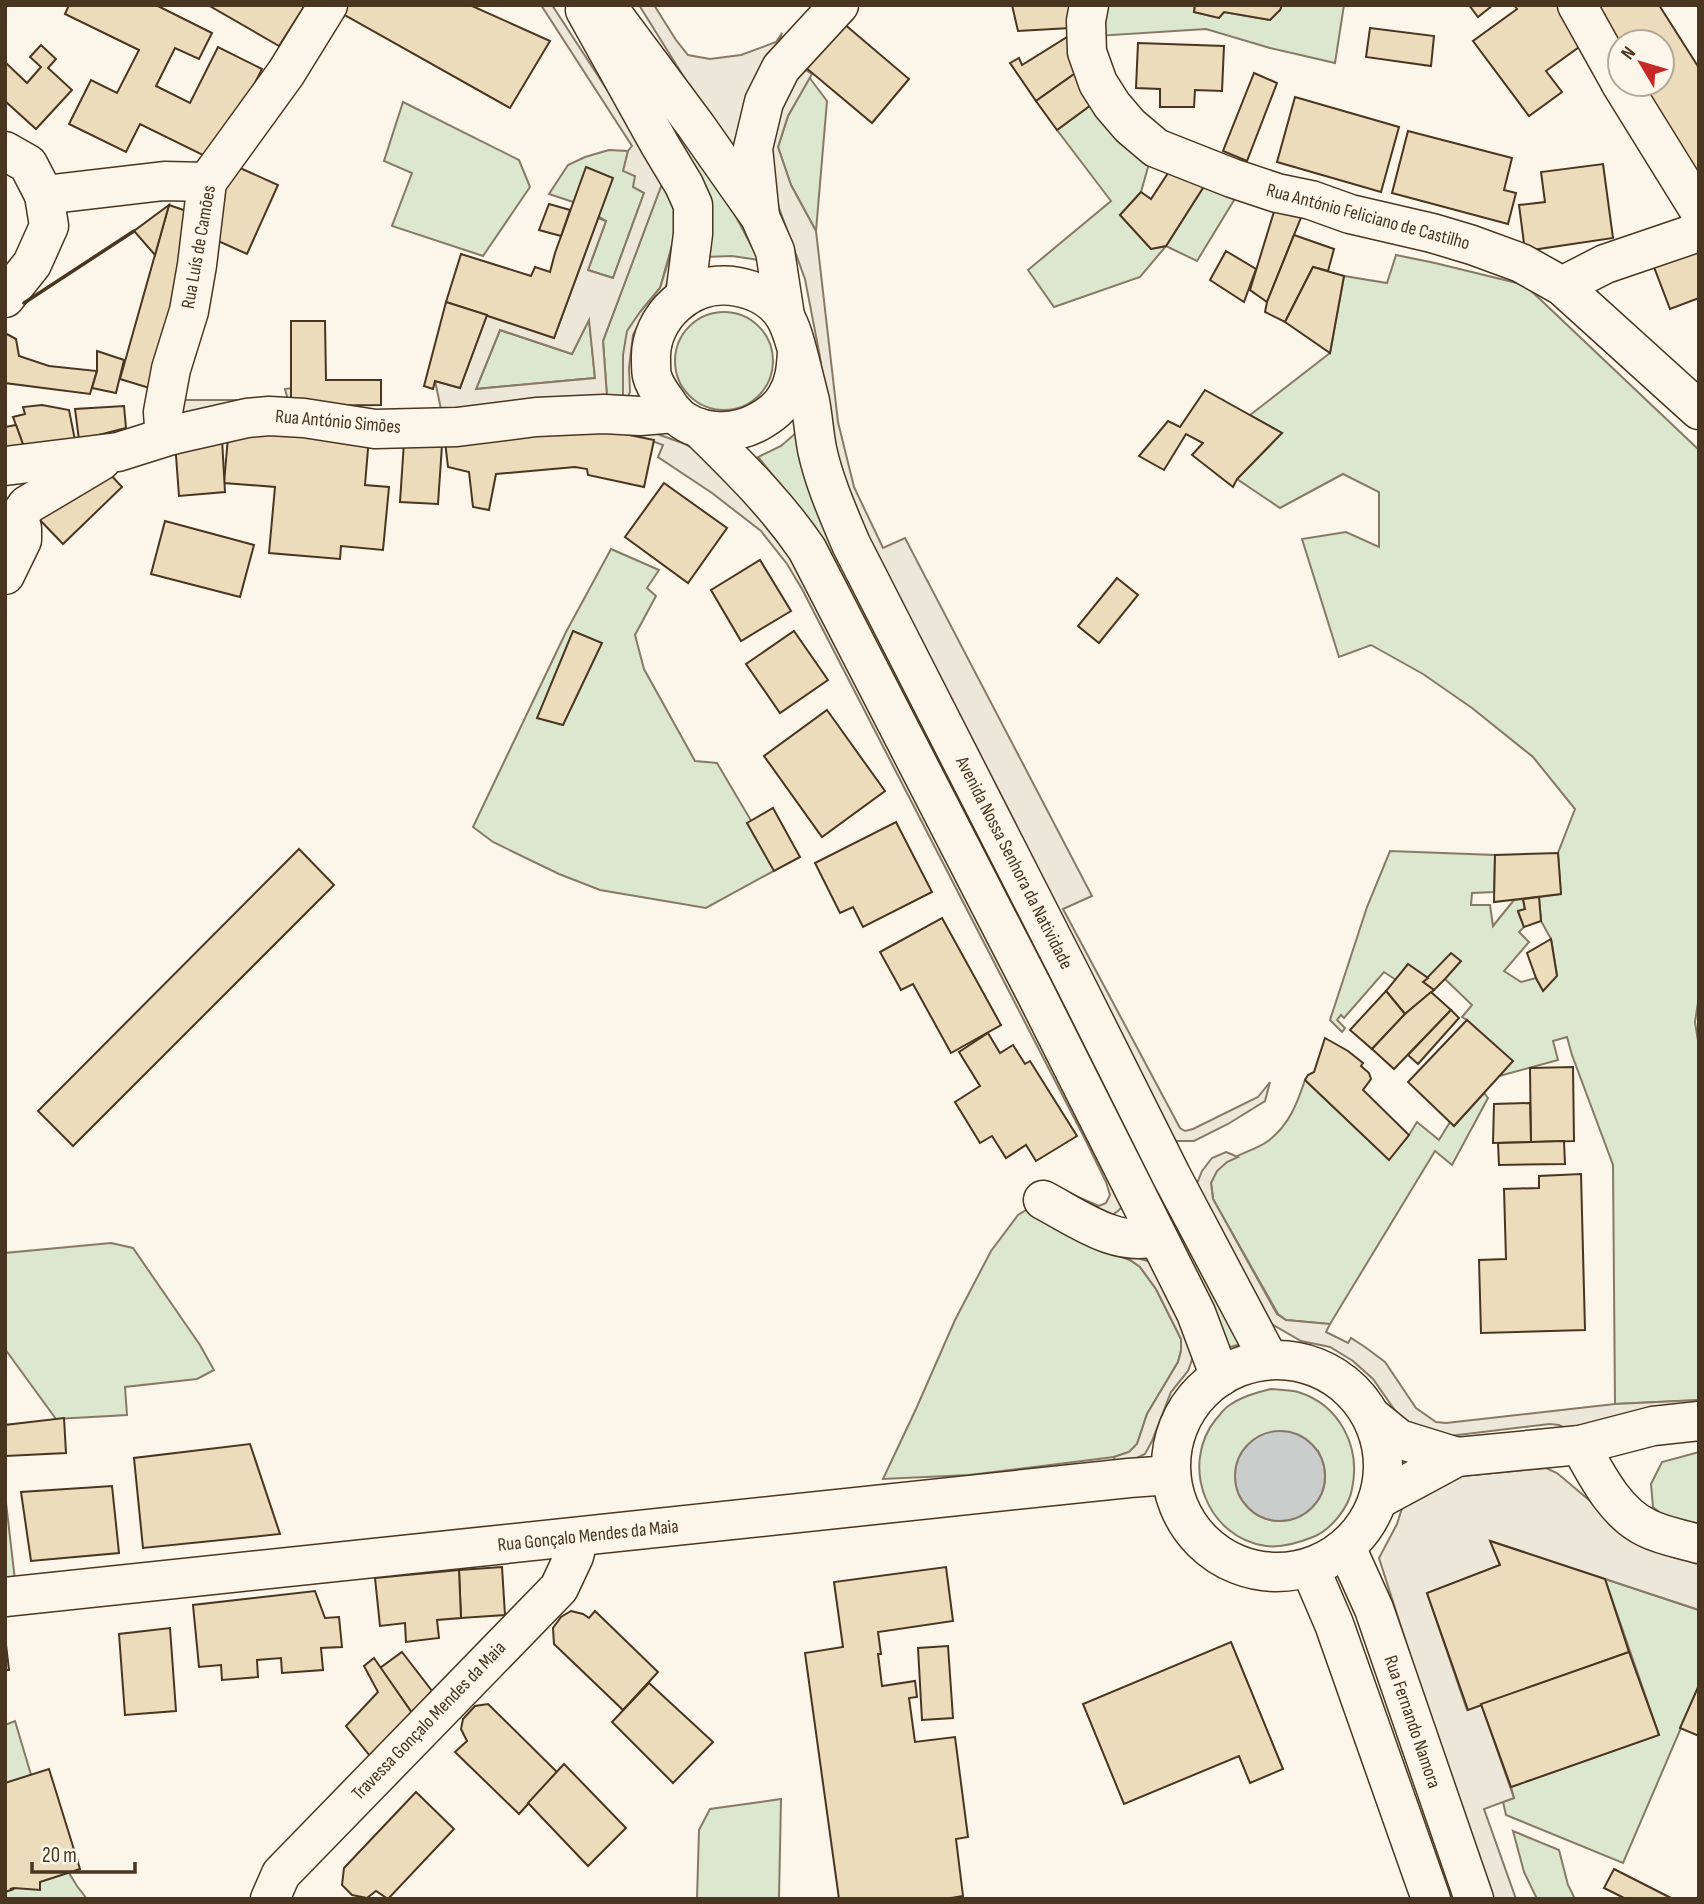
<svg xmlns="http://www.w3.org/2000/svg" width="1704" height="1904" viewBox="0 0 1704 1904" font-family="'Sofia Sans Condensed',sans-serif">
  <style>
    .green { fill: #dce7d0; stroke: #887966; stroke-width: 2; fill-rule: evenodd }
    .parking { fill: #ede7d9; stroke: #887966; stroke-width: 2; fill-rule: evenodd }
    .water { fill: #c9cecd; stroke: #887966; stroke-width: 2 }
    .building { fill: #ecdcbc; stroke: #4a3520; stroke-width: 2 }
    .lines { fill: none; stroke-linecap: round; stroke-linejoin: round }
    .minor-casing { stroke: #4a3520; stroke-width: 41 }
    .major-casing { stroke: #4a3520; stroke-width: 41 }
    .minor { stroke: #fbf6e9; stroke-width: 38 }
    .major { stroke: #fbf6e9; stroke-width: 38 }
    .wall { stroke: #4a3520; stroke-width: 3.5 }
    .labels { text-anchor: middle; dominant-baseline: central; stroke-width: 5; stroke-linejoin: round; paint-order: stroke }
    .street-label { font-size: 19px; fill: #4a3520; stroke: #fbf6e9 }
  </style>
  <rect width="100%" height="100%" fill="#fbf6e9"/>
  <g class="green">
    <path d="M595,5l131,193 33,62 -27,-4 -28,1z"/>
    <path d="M1104,5h91l-1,7 25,6 5,-6 46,8 10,-10 2,-5h62l-9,58 -65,-15 -64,-19 -109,7z"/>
    <path d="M809,77l18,24 -11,130 -25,-46 -13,-38 10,-31z"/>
    <path d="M403,102l116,58 11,27 -47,69 -91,-30 20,-53 -28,-12z"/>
    <path d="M1095,102l55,58 -9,32 -21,23 31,34 15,-3 42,-66 31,12 -42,69 -31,-15 -26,31 -86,30 -26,-37 83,-69 -54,-71z"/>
    <path d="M609,150l19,1 -4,19 11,6 9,17 -31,85 -25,-8 18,-49 -33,-19 -24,-8 19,-29 17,-8z"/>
    <path d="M662,183l12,25v30l-14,50 -20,24 -17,43v42h-16l-4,-56z"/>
    <path d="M1396,255l39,8 90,22 174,165v546l-4,26 4,25v353l-84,4 -2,-239 -41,-110 -5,-18 -14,4 5,19 -59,16 -32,-56 -5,-3 10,-12 -27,-26 -17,-1 -20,-14 -12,16 -12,-8 -40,46 -3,-3 -4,5 8,8 -3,4 -12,-12 37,-113 23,-56 105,4 -1,37 -22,1 -1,12h19l3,21 21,-26 9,-1 2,10 -7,3 6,15 -5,5 10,10 -25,29 17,11 15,-4 7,12 14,-15 -6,-36 -10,-18 -2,-24 22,-3 -3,-41 17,-44 -42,-52 -61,-49 -49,-34 -52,-29 -32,12 -37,-118 44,-7 33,15v-55l-36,-18 -63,34 -43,-29 45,-46 -32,-18 80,-62 14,-77 43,7z"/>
    <circle cx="724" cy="361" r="49"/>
    <path d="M589,319l6,59 -119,11 24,-59 72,24z"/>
    <path d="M797,432l448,911 -19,5 -438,-854 -30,-37 23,-11z"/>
    <path d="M611,549l48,21 -12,18 9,8 -21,39 9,34 51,92 22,2 62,105 -73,40 -106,-18 -41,-16 -66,-32 -20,-15 93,-195z"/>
    <path d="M1305,1080l84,79 20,-24 8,-13 22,18 11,-18 4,4 30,-33 4,5 -36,67 -17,-14 -105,173 -44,-4 -8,-6 -65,-115c0,-5 -2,-12 -2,-17 5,-25 40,-28 57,-41 21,-16 29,-37 37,-61z"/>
    <path d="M1031,1207l58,37 41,16 10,7 16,22 25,50v12l-3,11 -31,52 -10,30 -8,8 -15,5 -145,18 -86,4 33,-70 39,-89 36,-69 27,-36z"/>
    <path d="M111,1243l22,5 67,97 14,25 -17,9 -72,8 2,28 -71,4 -51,-70v-96z"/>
    <path d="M1271,1389c9,1 19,1 27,3 42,13 63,55 54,97 -3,18 -21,41 -39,48 -15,6 -31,11 -47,9 -59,-8 -87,-81 -50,-127 4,-4 7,-9 11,-12 13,-10 28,-14 44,-18zM1318,1451c4,8 7,16 7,26 0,33 -39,55 -68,38 -8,-5 -13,-12 -18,-20z"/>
    <path d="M1699,1452v79l-25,-7 -21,-17 -2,-23 11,-22z"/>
    <path d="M5,1494l10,86 -10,1z"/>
    <path d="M1605,1579l94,31v76l-76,177 -117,-48 -3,-13 11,-4 -3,-11 148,-52z"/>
    <path d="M15,1721l37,124 25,41 10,13h-82v-174z"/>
    <path d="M781,1799l-2,100h-82l2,-69 11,-21z"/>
    <path d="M1513,1831l46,19 9,35 7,14h-38l-13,-27z"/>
  </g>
  <g class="parking">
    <path d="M541,5h11l76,117 48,78 -1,53 -9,34 -23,29 -10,19 -4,33 1,24 -4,9 -261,16 -76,-13 -4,-15 7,-1 63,23 86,-2 -6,-28 25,7 27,-73 67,23 44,-120 8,3 -18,49 25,8 31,-85 -11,-6 2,-11 -12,-5 5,-20 4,-5zM662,184l7,10 5,14v30l-5,21 -9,29 -20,24 -13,19 -4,24v42h-16l-4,-56zM589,320l6,58 -119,11 24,-59 72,24z"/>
    <path d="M639,5h15l22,35 12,15 22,4 31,-4 35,-13 6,-9 -39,119 -13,-1z"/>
    <path d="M802,68l10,6 -24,42 -10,31 13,38 25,46 22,191 16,65 29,61 22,-10 187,358 -29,13 117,219 5,3 8,-2 65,-32 12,-15 -5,19 -37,23 -34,17h-18l-8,-9 -323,-640 -18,-84 -7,-51 -15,-78 -26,-71 -12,-55 7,-35z"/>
    <path d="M178,400h70l-66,14z"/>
    <path d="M638,427l47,17 26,14 83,99 328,650 -4,4 -6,4 -64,-31 51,22 7,-3 4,-8 -4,-13 -21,-43 -283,-550 -15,-25 -26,-33 -49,-38 -54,-36 5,-12 -25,-9z"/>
    <path d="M1226,1152l12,5 -11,5 -10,9 -6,12 2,16 64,115 9,6 44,4 -4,8 22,11 3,-5 14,9 20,15 31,46 20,14 10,1 169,-19 84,-4v5l-130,25 -10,-5 -9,-1 -109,13 -38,-15 -30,-43 -20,-18 -23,-14 -29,-6 -31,-18 -74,-137 6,-15 10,-13z"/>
    <path d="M1089,1244l62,18 7,8 35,87 -5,14 -17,21 -19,49 -7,13 -8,4 -22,6 -1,-7 15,-5 8,-8 10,-30 31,-52 3,-11v-12l-25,-50 -16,-22 -10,-7z"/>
    <path d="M1546,1468l11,5 45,38 59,41 14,6 7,-3 17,3v52l-208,-69 9,24 -73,28 40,117 14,-6 33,94 -30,11 32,90h-24l-30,-82 -83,-259 18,-34 6,-19 47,-28z"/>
  </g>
  <circle class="water" cx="1280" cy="1476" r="45"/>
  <g class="building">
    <path d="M69,5h87l56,28 -13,26 -24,-11 -19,38 34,17 28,-56 44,22 -47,92 -75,-37 -14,28 -57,-28 22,-44 26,13 22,-43 -74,-36z"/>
    <path d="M208,5h97l-26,41z"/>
    <path d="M347,5h123l80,36 -40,67 -167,-94z"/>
    <path d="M1012,5h61l-3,23 -52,3z"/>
    <path d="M1195,5h87l-2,5 -10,10 -46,-8 -5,6 -25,-6z"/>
    <path d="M1469,5h24l-15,12z"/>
    <path d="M1514,5h45l27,37 -40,29 16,21 -33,24 -56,-75 44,-32z"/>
    <path d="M1587,5h72l40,63v115l-63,-99h26v-42h-42v16z"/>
    <path d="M843,23l66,56 -37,44 -67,-56z"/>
    <path d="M1370,28l64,8 -3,30 -65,-9z"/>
    <path d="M1072,34l5,38 -41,29 -26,-38 9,-5 3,7z"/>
    <path d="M1138,43l86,3 -2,45 -27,-1 -1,17h-34v-18l-24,-1z"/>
    <path d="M41,45l15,14 -8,9 24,22 -36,39 -31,-28v-39l22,21 14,-16 -11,-10z"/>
    <path d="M1077,72l18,30 -38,28 -21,-29z"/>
    <path d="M1254,73l23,10 -30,78 -24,-10z"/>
    <path d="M1295,97l104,30 -18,65 -104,-30z"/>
    <path d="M1408,131l104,27 -8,32 12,3 -8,31 -116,-31z"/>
    <path d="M229,163l49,22 -31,69 -49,-22z"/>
    <path d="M1603,164l10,74 -88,13 -6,-46 26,-3 -4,-30z"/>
    <path d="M586,167l27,11 -59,160 -108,-36 15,-48 70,22 4,-9 15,5 5,-19z"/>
    <path d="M1172,167l36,13 -42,66 -15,3 -31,-34 21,-23 10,7z"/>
    <path d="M549,204l21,6 -9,26 -22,-6z"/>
    <path d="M169,205l29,10 -42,175 -36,-11z"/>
    <path d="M169,205l-14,50 -21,-24z"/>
    <path d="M1276,205l26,10 -35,87 -17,-12z"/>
    <path d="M1294,235l40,14 -6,22 -15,-4 -28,55 -20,-10 2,-10z"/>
    <path d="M1699,250v48l-29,11 -16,-42z"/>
    <path d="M1226,251l30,18 -12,33 -34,-22z"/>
    <path d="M1313,267l31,9 -14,77 -45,-31z"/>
    <path d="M446,302l41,13 -27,73 -25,-7 -2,8 -9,-3z"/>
    <path d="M291,321h34l1,59h55v25l-90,1z"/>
    <path d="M5,333l11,6 3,17 30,10 48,5 -7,23 -85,-11z"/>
    <path d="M97,351l27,9 -8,33 -24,-5 5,-17z"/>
    <path d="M1205,390l77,43 -45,46 -4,8 -41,-32 11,-12 -17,-9 -22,36 -25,-14 29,-35 12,6z"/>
    <path d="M42,405l27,5 6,30 -50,10 -12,-33 12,-3 -2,-7z"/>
    <path d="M124,406l2,22 -47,12 -4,-31z"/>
    <path d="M16,425l9,25 -20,1v-24z"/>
    <path d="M229,426l140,11 -4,48 24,2 -6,63 -42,-4 -1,13 -71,-6 6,-66 -51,-4z"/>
    <path d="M590,427l64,13 -10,47 -56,-12 -1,-6 -12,-2 -79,7 -7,36 -16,-3 -4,-35 -21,-5 -3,-26z"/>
    <path d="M222,439l3,53 -46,4 -4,-54z"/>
    <path d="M404,442l38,3 -4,59 -38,-2z"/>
    <path d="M96,459l26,28 -59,57 -26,-27z"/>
    <path d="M664,483l63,45 -39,55 -63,-46z"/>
    <path d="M165,521l89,24 -14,52 -89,-23z"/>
    <path d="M760,560l31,51 -50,30 -30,-51z"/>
    <path d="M1117,578l21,17 -39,48 -21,-17z"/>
    <path d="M573,631l29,12 -39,82 -26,-7z"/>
    <path d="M794,631l34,49 -48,33 -34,-49z"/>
    <path d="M827,710l58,81 -63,46 -58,-81z"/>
    <path d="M773,808l27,49 -26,14 -27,-48z"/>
    <path d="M896,822l36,70 -69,35 -10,-20 -13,6 -25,-50z"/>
    <path d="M299,849l35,36 -261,261 -35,-35z"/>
    <path d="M1558,853l3,41 -67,8 1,-47z"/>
    <path d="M1539,897l2,24 -17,6 -6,-16 7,-2 -2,-10z"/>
    <path d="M942,918l59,107 -50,28 -38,-69 -12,6 -21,-38z"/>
    <path d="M1551,939l6,37 -14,15 -7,-13 -9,-25z"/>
    <path d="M1451,953l10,8 -16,18 -11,11 -11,-8z"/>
    <path d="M1408,964l20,14 -5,4 11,8 -29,24 -19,-23z"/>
    <path d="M1386,991l19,23 -33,35 -22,-19z"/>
    <path d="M1431,992l20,18 -57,59 -22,-20 33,-35z"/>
    <path d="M1451,1010l8,8 -41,46 -10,-9z"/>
    <path d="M1467,1020l46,41 -59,65 -46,-44z"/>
    <path d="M988,1033l12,20 13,-8 12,19 5,-3 47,75 -41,25 -10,-16 -20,13 -14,-22 -12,7 -25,-41 25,-16 -21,-34z"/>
    <path d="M1325,1038l23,13 15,12 -2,3 8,7 2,6 -8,11 46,45 -20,25 -84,-80 3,-5 6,-3z"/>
    <path d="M1573,1067l1,74 -43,1 -1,-74z"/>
    <path d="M1530,1103l1,39 -38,1 1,-39z"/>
    <path d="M1564,1141l1,23 -66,1 -1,-22z"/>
    <path d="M1581,1174l4,156 -104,3 -2,-73 27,-1 -2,-70 35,-1v-12z"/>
    <path d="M64,1418l2,35 -60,3 -1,-31z"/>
    <path d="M250,1444l30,90 -137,14 -9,-90z"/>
    <path d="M112,1486l7,67 -88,8 -10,-69z"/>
    <path d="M1490,1541l115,38 24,73 -161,58 -41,-117 73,-28z"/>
    <path d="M502,1567l3,48 -44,3 -2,-48z"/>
    <path d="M946,1567l7,54 -75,11 3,22h-3l4,32 33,-5 2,16 -8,1 6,44 40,-5 13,100 -12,2 7,57 -18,3h-106l-34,-246 38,-6 -9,-65z"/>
    <path d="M459,1570l2,48 -24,2 2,18 -33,4 -1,-19 -25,3 -5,-48z"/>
    <path d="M315,1591l10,27 14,-1 3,30 -21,1 2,22 -41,3 -1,-15 -24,2 1,17 -36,3 -1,-15 -22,2 -6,-62z"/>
    <path d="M571,1611l12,3 6,4 6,-7 63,61 -35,38 -69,-66 -1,-16 8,-11z"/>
    <path d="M170,1628l6,83 -51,4 -6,-81z"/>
    <path d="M5,1636l4,34h-4z"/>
    <path d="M1231,1642l52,127 -33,14 -11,-27 -115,48 -41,-100z"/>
    <path d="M948,1646l5,72 -31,2 -4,-72z"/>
    <path d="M402,1652l30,39 -20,22 -32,-45z"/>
    <path d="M1629,1652l30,83 -148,52 -30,-83z"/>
    <path d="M374,1658l38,55 -42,43 -24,-30 32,-34 -14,-26z"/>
    <path d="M649,1683l64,59 -40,41 -61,-61z"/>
    <path d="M1699,1685v51l-19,-8z"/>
    <path d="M488,1704l69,68 -38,42 -64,-62 12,-11 -6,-12 2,-10 12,-13z"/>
    <path d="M564,1764l62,64 -38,38 -60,-63z"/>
    <path d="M49,1769l31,100 -40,13v8l-26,-2 -4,1h4l-9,3v-109z"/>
    <path d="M416,1792l38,37 -66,70 -12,-8 -9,7 -15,-3 -10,-10 2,-17z"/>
    <path d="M1614,1869l59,30h-47l-22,-11z"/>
  </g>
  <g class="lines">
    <g class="minor-casing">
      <g id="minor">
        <path d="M1089,5l-3,16 1,31 11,31 14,22 18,21 26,22 76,30 45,15 34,7 39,14 82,19 40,12 49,18 41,23 137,124"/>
        <path d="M1577,5l43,77"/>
        <path d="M1621,84l78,126"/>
        <path d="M5,151l23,13 16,31 5,31 -17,38 -27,34"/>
        <path d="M44,195l120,-14 43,1"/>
        <path d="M760,217l-7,-69 11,-46 17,-34 58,-63"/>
        <path d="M1562,286l43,-22 94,-32"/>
        <path d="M172,435l-8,-9 -1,-14 8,-43 18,-58 8,-46 10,-83 79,-109 42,-68"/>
        <path d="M5,466l113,-14 54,-17 75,-17 22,-2 35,2 71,11 82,-2 79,-10 68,-3 36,2 35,-3"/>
        <path d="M5,575l17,-35v-12l-4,-10 9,-13 74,-44"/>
        <path d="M1043,1200c33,17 75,49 114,36"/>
        <path d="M1372,1417l27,22 58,18"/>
        <path d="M1580,1445c16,29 35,68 67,83 16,8 35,11 52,16"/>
        <path d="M1379,1499l78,-42 123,-12 73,-19 46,-5"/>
        <path d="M5,1597l1124,-119 42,-3"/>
        <path d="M270,1899l11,-25 278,-286 15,-32 5,-19"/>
      </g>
    </g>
    <g class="major-casing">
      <g id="major">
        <path d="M606,5l90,121 64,91 15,34 10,65"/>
        <path d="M585,10l75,135 24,40 9,20v29l-8,62"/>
        <path d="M797,352c-1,16 -2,31 -11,45 -6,11 -17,19 -28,25 -25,14 -62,13 -84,-9 -3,-4 -6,-9 -9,-13 -5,-7 -11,-16 -13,-24 -1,-4 -1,-11 -1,-16 -1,-21 9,-42 25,-56 21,-19 48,-23 74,-14 38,13 42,41 51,75 3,12 6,24 9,36 3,16 4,32 7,48 7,33 21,64 34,95l221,433 99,198 98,185"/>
        <path d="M699,428c40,40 75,73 108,121l228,443 161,321 24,64"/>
        <circle cx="1277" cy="1466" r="106"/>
        <path d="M1346,1547l28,62 100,290"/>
        <path d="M1310,1568l24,56 97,275"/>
      </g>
    </g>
    <use href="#minor" class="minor"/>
    <use href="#major" class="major"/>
    <path class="wall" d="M24,303l110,-72"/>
  </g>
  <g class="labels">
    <g class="street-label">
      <text transform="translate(1368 217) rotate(15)">Rua António Feliciano de Castilho</text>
      <text transform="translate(199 247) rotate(-80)">Rua Luís de Camões</text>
      <text transform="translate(338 422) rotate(5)">Rua António Simões</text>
      <text transform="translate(1014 863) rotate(63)">Avenida Nossa Senhora da Natividade</text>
      <text transform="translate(588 1536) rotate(-6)">Rua Gonçalo Mendes da Maia</text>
      <text transform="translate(429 1721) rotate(-46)">Travessa Gonçalo Mendes da Maia</text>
      <text transform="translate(1412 1722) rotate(71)">Rua Fernando Namora</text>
    </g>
  </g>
  <rect width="1704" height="1904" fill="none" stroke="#4a3520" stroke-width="14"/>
  <g transform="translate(1641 63) rotate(308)"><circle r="33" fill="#fbf6e9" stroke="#b4a999" stroke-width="2"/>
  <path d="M0-5L12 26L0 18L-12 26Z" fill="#c62828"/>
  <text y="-10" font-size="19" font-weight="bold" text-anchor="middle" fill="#4a3520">N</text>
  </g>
  <path d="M32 1862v10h103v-10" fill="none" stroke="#4a3520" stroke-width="3.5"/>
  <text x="42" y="1862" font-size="21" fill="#4a3520" stroke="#fbf6e9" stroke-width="5" paint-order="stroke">20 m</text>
</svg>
